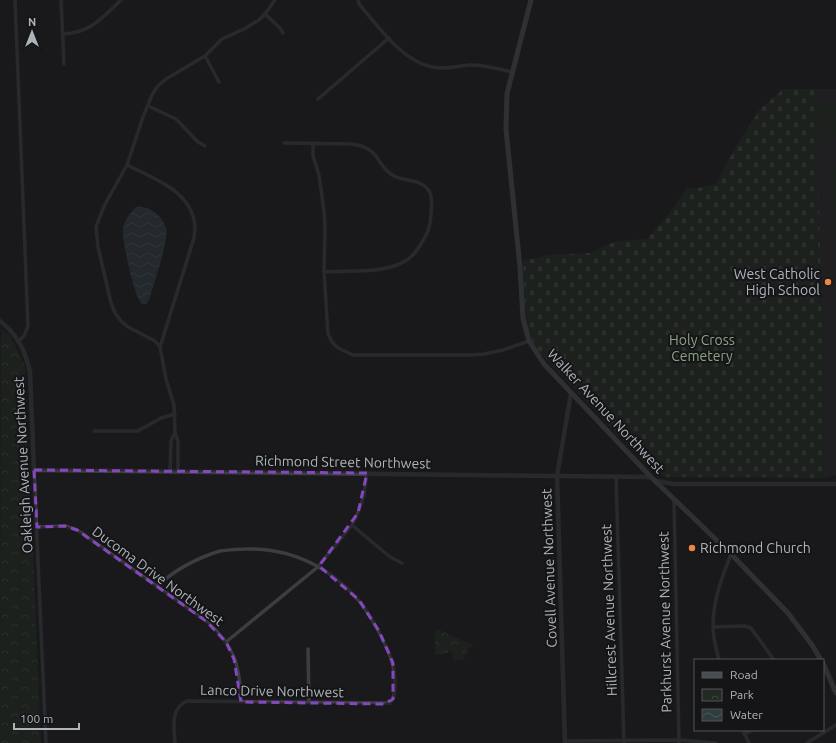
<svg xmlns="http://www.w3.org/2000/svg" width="836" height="743" viewBox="0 0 836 743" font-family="Ubuntu,sans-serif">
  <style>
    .built { fill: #262729 }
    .cemetery { fill: url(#cemetery-stones) }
    .park { fill: url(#park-crowns) }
    .pitch { fill: #222a22 }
    .water { fill: url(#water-waves) }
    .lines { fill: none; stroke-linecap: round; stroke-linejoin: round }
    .minor { stroke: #3b3d41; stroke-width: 3.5 }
    .tertiary { stroke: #3b3d41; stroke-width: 4.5 }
    .secondary { stroke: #494d51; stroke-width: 5 }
    .marked { fill: none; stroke: #8547be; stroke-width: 3; stroke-dasharray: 8 5; stroke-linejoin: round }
    .poi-dot { fill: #ee8840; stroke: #151517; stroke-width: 1.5 }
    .labels { text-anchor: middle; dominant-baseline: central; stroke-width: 4; stroke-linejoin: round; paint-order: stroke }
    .poi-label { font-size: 14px; fill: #adb5bb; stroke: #151517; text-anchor: end }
    .park-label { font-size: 14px; fill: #8ba584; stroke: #151517 }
    .street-label { font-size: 14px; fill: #adb5bb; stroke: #151517 }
  </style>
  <defs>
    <pattern id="cemetery-stones" width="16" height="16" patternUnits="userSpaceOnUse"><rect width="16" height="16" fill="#222a22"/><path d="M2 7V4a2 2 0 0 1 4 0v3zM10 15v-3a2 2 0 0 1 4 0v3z" fill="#3f4740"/></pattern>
    <pattern id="park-crowns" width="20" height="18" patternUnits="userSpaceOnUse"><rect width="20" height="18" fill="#222a22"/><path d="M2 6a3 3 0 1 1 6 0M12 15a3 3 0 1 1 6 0" fill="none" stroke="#3f4740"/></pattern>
    <pattern id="water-waves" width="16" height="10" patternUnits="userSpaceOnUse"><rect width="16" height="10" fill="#303d40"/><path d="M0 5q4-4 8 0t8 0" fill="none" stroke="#4b575a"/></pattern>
  </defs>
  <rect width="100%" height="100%" fill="#1a1a1c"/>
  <path class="built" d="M816,89h20v386l-10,3z"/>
  <path class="cemetery" d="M783,89h33l10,389 -161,-1 -21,-15 -103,-108c-2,-3 -5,-6 -7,-10 -10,-19 -10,-62 -11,-83l25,-6 41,-2 28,-12 30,-2 20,-23 20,-28h11l18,-4 19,-36 25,-39z"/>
  <g class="park">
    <path d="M1,329l8,5 16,32 16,377h-41z"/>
    <path d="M437,629l36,16 -2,3 -2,-1 -6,13h-10l-1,-9 -4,2 -13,2v-24z"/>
  </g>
  <g class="pitch">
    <path d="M836,104v35h-17l-1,-34z"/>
    <path d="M836,165v85l-1,-5 -2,-68z"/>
  </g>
  <path class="water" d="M136,207c7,-1 13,1 20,6 5,4 8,9 10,15 3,13 -13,58 -17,72l-3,4h-4c-8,-7 -19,-60 -19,-72 0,-10 6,-18 13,-25z"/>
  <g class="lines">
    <g class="minor">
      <path d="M15,0l13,326 -4,10 -6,6"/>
      <path d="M61,0l3,64"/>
      <path d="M358,0l1,4c19,22 44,58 73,63 13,3 25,-1 37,-2 14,-1 29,4 43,7"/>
      <path d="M265,14l14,13 4,6"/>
      <path d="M63,34c27,-1 39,-16 58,-34"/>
      <path d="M205,56l14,26"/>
      <path d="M318,99l71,-61"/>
      <path d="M148,106l28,13 22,23 7,4"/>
      <path d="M284,143l68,1c30,4 23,22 42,32 9,5 21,3 29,9 10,6 9,17 8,27 0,13 -3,21 -10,32 -3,5 -8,12 -14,16 -21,14 -58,10 -83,12"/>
      <path d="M313,143v13l6,19 5,36 1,17 -1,44 4,62 4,8 6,6 15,7h119l12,-1 19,-4 26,-9"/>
      <path d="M127,165c26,13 65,26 68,61 0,4 -1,8 -1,12l-34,109"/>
      <path d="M94,431h44l23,-13 14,-4"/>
      <path d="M34,470l12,273"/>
      <path d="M170,471l1,-30 4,-9"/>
      <path d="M178,471v-29l-3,-10 -1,-27 -8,-26 -6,-32 -5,-6 -27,-14 -7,-6 -6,-8 -4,-10 -13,-56 -2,-20 8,-21 23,-41 16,-48 9,-22 5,-8 9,-8 39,-23 17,-17 22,-10 15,-9 6,-6 10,-14"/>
      <path d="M616,477l8,266"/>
      <path d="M674,500l5,243"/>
      <path d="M352,525l38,32 12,6"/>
      <path d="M37,527l28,-1 12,4 129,91c28,24 34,44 35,81"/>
      <path d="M157,586c18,-16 40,-28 63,-35 8,-1 17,-2 25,-2 53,-2 101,26 128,72 9,16 18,32 21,50 1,10 3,25 -4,32l-203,-2c-17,7 -13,27 -12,42"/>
      <path d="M713,627l31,-1 7,2 23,32"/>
      <path d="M226,642l93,-76 33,-41 6,-12 6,-17 3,-23"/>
      <path d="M308,649l1,54"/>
      <path d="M719,660c-3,-11 -6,-23 -6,-34 0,-26 9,-49 18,-72"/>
      <path d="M743,730l6,13"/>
      <path d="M744,734l9,-4"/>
      <path d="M565,741l114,-1 37,3"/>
      <path d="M807,743l29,-18"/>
    </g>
    <g class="tertiary">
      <path d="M0,321c16,12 26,31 30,51l4,98 617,7"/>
      <path d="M656,481l18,3h162"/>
      <path d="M565,743l-8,-267 14,-83"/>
    </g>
    <g class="secondary">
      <path d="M531,0l-21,82 -3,12 -1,35 14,138 3,51 6,23 15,23 107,113 80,77 57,59 24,32 9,15"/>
      <path d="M823,663l13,30"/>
    </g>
  </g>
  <path d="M0 0H836V743H0ZM34,470l333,3 -9,40 -39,53 40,34 20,31 14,32v36l-9,5 -143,-2 -7,-43 -8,-17 -20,-21 -129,-91 -12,-4 -28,1z" fill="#1a1a1c" fill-opacity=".55" fill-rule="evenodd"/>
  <path class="marked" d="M34,470l333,3 -9,40 -39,53 40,34 20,31 14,32v36l-9,5 -143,-2 -7,-43 -8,-17 -20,-21 -129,-91 -12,-4 -28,1z"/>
  <g class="poi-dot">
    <circle cx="828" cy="282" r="4"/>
    <circle cx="692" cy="548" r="4"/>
  </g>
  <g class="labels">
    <g class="poi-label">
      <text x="820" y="274">West Catholic<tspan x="820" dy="16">High School</tspan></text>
      <text x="700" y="548" text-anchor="start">Richmond Church</text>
    </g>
    <g class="park-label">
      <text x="702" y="340">Holy Cross<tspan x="702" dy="16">Cemetery</tspan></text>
    </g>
    <g class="street-label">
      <text transform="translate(606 411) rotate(47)">Walker Avenue Northwest</text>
      <text transform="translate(343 462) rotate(1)">Richmond Street Northwest</text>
      <text transform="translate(23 465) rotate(-93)">Oakleigh Avenue Northwest</text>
      <text transform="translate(549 568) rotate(-92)">Covell Avenue Northwest</text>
      <text transform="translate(158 576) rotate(36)">Ducoma Drive Northwest</text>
      <text transform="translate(609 610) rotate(-92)">Hillcrest Avenue Northwest</text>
      <text transform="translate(665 622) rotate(-91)">Parkhurst Avenue Northwest</text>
      <text transform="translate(272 691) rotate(1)">Lanco Drive Northwest</text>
    </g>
  </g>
  <rect x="694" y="659" width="130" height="72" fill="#151517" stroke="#525559"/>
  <rect x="702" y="672" width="20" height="6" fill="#494d51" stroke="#525559"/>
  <text x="730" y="679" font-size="12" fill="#adb5bb">Road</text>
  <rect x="702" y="689" width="20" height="12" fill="url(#park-crowns)" stroke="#525559"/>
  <text x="730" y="699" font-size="12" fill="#adb5bb">Park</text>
  <rect x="702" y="709" width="20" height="12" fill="url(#water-waves)" stroke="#525559"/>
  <text x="730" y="719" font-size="12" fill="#adb5bb">Water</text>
  <g transform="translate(32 32)" stroke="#151517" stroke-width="3" paint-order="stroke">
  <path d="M0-3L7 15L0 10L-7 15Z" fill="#adb5bb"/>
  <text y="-6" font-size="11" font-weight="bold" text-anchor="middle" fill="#adb5bb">N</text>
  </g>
  <path d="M14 723v6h65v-6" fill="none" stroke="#adb5bb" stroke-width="2"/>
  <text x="20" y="723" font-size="12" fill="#adb5bb" stroke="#151517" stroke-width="3" paint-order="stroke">100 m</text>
</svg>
